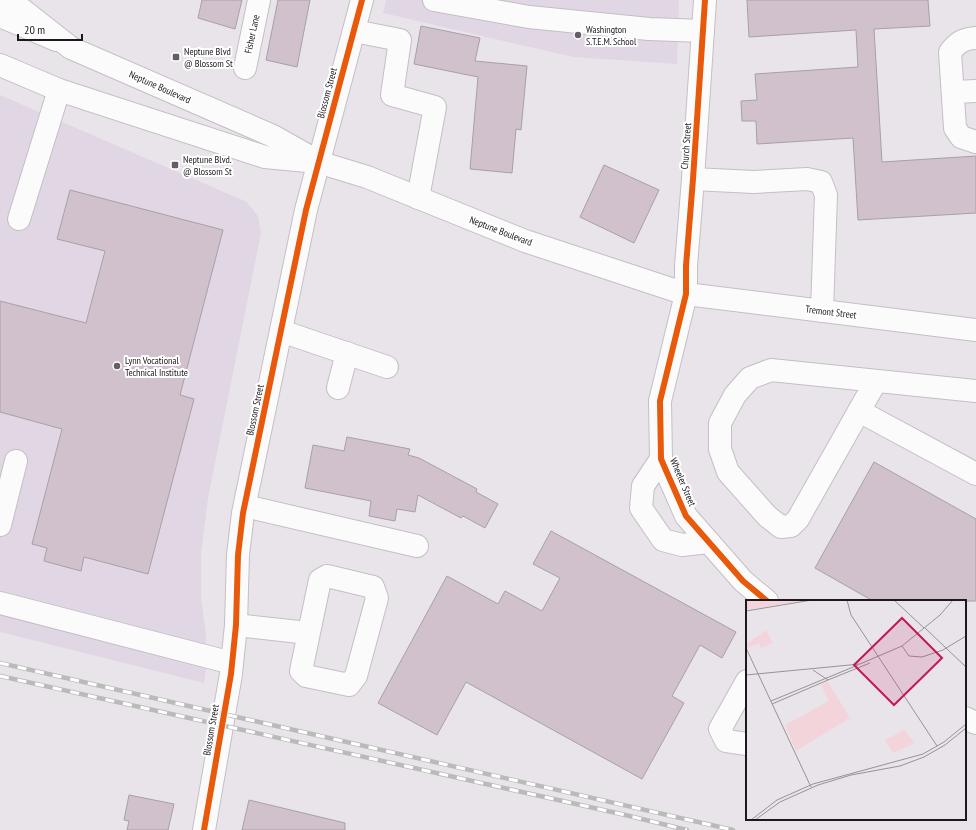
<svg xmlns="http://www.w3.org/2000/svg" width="976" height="830" viewBox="0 0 976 830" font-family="'PT Sans Narrow',sans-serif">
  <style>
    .built { fill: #e1d7e4 }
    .building { fill: #d1c1cc; stroke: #a6a1a6 }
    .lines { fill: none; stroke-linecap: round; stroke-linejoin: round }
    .minor-casing { stroke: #c3bfc4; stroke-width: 24 }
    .major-casing { stroke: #c3bfc4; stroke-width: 24 }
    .minor { stroke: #fcfbfc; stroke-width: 22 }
    .major { stroke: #fcfbfc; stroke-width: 22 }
    .rail-casing { stroke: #bababa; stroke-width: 4.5 }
    .rail { stroke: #fff; stroke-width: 3; stroke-dasharray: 9; stroke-linecap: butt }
    .cycleway-casing { stroke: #fff; stroke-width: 8 }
    .cycleway { stroke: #e8590c; stroke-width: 6 }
    .poi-dot { fill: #645f65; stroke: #fff; stroke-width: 1.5 }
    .labels { text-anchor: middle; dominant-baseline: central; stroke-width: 4; stroke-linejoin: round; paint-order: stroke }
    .poi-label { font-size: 10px; fill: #1c181d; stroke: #fff; text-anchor: start }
    .street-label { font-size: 10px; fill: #1c181d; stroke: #fff }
    .inset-road { fill: none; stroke: #979298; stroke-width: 1 }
    .view { fill: #c2185b; fill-opacity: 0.15; stroke: #c2185b; stroke-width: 2 }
    .inset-edge { fill: none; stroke: #1c181d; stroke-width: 2 }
  </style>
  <rect width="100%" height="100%" fill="#e9e4ea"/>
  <g class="built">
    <path d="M386,0h293l-2,64 -104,-7 -190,-44z"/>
    <path d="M0,95l247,107 11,14 3,17 -53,265 -7,55v44l5,38v34l-2,14 -204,-51z"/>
  </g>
  <g class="building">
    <path d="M202,0h40l-7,29 -37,-11z"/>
    <path d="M278,0h32l-13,67 -31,-7z"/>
    <path d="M747,0h181l2,26 -56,3 8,133 94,-6v57l-118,7 -5,-82 -96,6 -1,-23h-14l-1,-20 16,-1 -2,-26 103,-7 -2,-37 -107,7z"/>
    <path d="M421,26l59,12 -5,23 52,5 -6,64 -5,-1 -4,44 -42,-4 8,-92 -64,-13z"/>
    <path d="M604,165l55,25 -25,53 -54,-26z"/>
    <path d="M70,190l153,40 -43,165 14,4 -46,175 -64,-17 -3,14 -37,-10 3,-13 -15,-4 30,-115 -62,-17v-111l86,22 19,-72 -48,-12z"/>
    <path d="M347,437l63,12 -2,6 11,3 58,31 -1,3 22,12 -13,24 -22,-12 -2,2 -43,-23 -3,17 -18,-3 -2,12 -26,-5 2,-15 -66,-13 8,-43 31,6z"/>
    <path d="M874,462l102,57v82h-103l-58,-33z"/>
    <path d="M551,531l185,101 -14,26 -22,-13 -28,51 12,7 -42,76 -176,-97 -29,53 -59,-32 69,-127 51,28 7,-13 37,20 18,-33 -27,-14z"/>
    <path d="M129,795l45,9 -6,26h-41l2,-9 -5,-1z"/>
    <path d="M249,800l96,23v7h-103z"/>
  </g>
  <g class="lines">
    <g class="minor-casing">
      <g id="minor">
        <path d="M434,0l95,17 120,12 54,2"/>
        <path d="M0,16l56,24"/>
        <path d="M354,31l46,9 -8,55 43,12 -17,91"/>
        <path d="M976,38c-13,1 -18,4 -26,14l5,76 6,9 15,5"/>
        <path d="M245,68l14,-68"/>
        <path d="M953,92l23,-1"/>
        <path d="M693,179l61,3 53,-3 14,3 5,13 -4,116"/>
        <path d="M19,219l40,-129"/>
        <path d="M686,294v-28l7,-87 12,-179"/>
        <path d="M281,331l106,36"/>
        <path d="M876,381l-78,138 -7,7 -10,1 -14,-11 -39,-44 -8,-23v-26l15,-28 15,-17 21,-8 205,21"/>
        <path d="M338,388l9,-35"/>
        <path d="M859,411l117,63"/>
        <path d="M661,459l-18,27 -2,22 22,32 19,5 27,-3"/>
        <path d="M245,506l172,40"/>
        <path d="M0,525l16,-64"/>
        <path d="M327,576l46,11 4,11 -21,78 -7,9 -43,-9 -5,-5 19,-91z"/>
        <path d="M0,603l232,60"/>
        <path d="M236,625l72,8"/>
        <path d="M747,681l-27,48 6,12 21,3"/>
        <path d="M204,830l27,-156 5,-49 2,-70 5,-42 63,-303 56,-210"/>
      </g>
    </g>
    <g class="major-casing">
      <g id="major">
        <path d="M10,0l61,48 202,88 39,22"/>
        <path d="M0,65l59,25 206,67 53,5 49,15 158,64 161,53 290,36"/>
        <path d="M686,294l-26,107 1,58 25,57 57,65 24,20"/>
        <path d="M965,718l11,5"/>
      </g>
    </g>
    <use href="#minor" class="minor"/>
    <use href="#major" class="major"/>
    <g class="rail-casing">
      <g id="rail">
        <path d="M0,663l733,167"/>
        <path d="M0,676l621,138 66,16"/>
      </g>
    </g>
    <use href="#rail" class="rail"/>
    <g class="cycleway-casing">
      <g id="cycleway">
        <path d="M705,0l-12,179 -7,87v28l-26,107 1,58 25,57 57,65 24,20"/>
        <path d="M204,830l27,-156 5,-49 2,-70 5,-42 63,-303 56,-210"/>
      </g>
    </g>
    <use href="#cycleway" class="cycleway"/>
  </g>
  <g class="poi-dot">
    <circle cx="578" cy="35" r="4"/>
    <rect x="172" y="53" width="8" height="8" rx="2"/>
    <rect x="171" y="161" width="8" height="8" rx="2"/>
    <circle cx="117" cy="366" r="4"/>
  </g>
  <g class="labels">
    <g class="poi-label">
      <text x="586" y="29">Washington<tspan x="586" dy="12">S.T.E.M. School</tspan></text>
      <text x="184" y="51">Neptune Blvd<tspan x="184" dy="12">@ Blossom St</tspan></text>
      <text x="183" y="159">Neptune Blvd.<tspan x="183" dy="12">@ Blossom St</tspan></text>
      <text x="125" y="360">Lynn Vocational<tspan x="125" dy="12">Technical Institute</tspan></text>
    </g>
    <g class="street-label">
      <text transform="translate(252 34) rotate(-78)">Fisher Lane</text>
      <text transform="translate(160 87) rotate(24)">Neptune Boulevard</text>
      <text transform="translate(327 93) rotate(-75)">Blossom Street</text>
      <text transform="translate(686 146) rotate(-86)">Church Street</text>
      <text transform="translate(501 231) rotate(21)">Neptune Boulevard</text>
      <text transform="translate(831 312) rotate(7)">Tremont Street</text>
      <text transform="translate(255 410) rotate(-78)">Blossom Street</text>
      <text transform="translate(683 482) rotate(67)">Wheeler Street</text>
      <text transform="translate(211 730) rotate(-80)">Blossom Street</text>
    </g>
  </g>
  <g transform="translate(746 600)">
    <rect width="220" height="220" fill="#e9e4ea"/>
    <path d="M0,0h61l-61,10zM20,30l7,13 -12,5 -2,-5 -11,5 -2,-4zM82,82l22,36 -54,33 -11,-26 44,-24 -8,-16zM158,130l11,13 -22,10 -8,-13z" fill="#f4d4db"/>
    <path class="inset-road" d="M101,0l4,15 86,131M148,0l30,28M0,11l66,-11M179,28l21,20M156,46l7,10 13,1 21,-7 23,-14M0,48l65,139M200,48l20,19M67,70l15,10 42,-17M0,75l114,-11 42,-18 38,-31 13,-15M25,101l87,-36M26,104l56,-24M5,220l26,-20 36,-16 110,-30 21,-12 22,-18M9,220l25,-18 38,-17 33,-10 49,-9 24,-9 21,-12 21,-17"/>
    <path class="view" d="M156,18l40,40 -48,47 -40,-40z"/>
    <rect width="220" height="220" class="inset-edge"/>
  </g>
  <path d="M18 34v6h64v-6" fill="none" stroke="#1c181d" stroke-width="2"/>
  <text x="24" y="34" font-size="12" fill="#1c181d" stroke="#ffffff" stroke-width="3" paint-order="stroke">20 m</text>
</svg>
